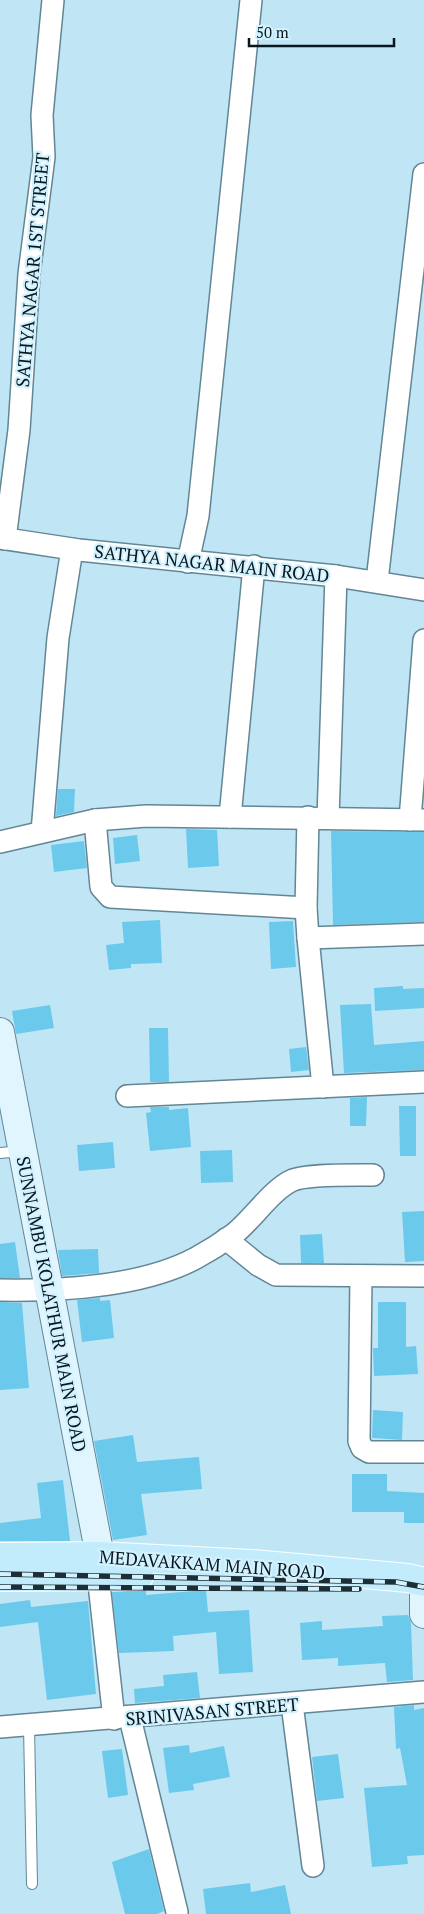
<svg xmlns="http://www.w3.org/2000/svg" width="424" height="1914" viewBox="0 0 424 1914" font-family="'PT Serif',serif">
  <style>
    .building { fill: #6bc9eb }
    .lines { fill: none; stroke-linecap: round; stroke-linejoin: round }
    .lane-casing { stroke: #628694; stroke-width: 12 }
    .street-casing { stroke: #628694; stroke-width: 24 }
    .secondary-casing { stroke: #628694; stroke-width: 30 }
    .primary-casing { stroke: #fff; stroke-width: 30 }
    .lane { stroke: #fff; stroke-width: 10 }
    .street { stroke: #fff; stroke-width: 21 }
    .secondary { stroke: #e1f5fe; stroke-width: 28 }
    .primary { stroke: #c2ecfc; stroke-width: 28 }
    .rail-casing { stroke: #1d2e35; stroke-width: 5.5 }
    .rail { stroke: #d3f2ff; stroke-width: 4; stroke-dasharray: 11; stroke-linecap: butt }
    .labels { text-anchor: middle; dominant-baseline: central; stroke-width: 4.5; stroke-linejoin: round; paint-order: stroke }
    .street-label { font-size: 18px; fill: #09171d; stroke: #d3f2ff }
  </style>
  <rect width="100%" height="100%" fill="#c0e6f6"/>
  <g class="building">
    <path d="M58,789h17l-1,23 -18,4z"/>
    <path d="M186,829l31,1 2,36 -31,2z"/>
    <path d="M331,831l93,1v90l-91,3z"/>
    <path d="M137,835l3,26 -25,3 -2,-26z"/>
    <path d="M84,841l3,27 -33,4 -3,-27z"/>
    <path d="M160,920l2,43 -31,1v4l-22,2 -3,-25 18,-2 -2,-21z"/>
    <path d="M293,921l3,46 -25,2 -2,-47z"/>
    <path d="M403,986v3l21,-1v20l-49,3 -1,-23z"/>
    <path d="M371,1004l3,41 50,-4v29l-80,3 -4,-68z"/>
    <path d="M50,1005l4,23 -38,6 -4,-23z"/>
    <path d="M149,1028h19l1,54h-19z"/>
    <path d="M306,1047l3,23 -18,2 -2,-23z"/>
    <path d="M367,1097l-1,29h-16v-28z"/>
    <path d="M399,1106h17v50h-16z"/>
    <path d="M150,1107h19v3l19,-2 3,39 -41,4 -4,-38 5,-1z"/>
    <path d="M113,1142l2,26 -36,3 -2,-26z"/>
    <path d="M232,1150l1,32 -32,1 -1,-32z"/>
    <path d="M424,1211v50l-19,1 -3,-50z"/>
    <path d="M322,1234l2,29h-23l-1,-28z"/>
    <path d="M15,1242l5,36h-20v-34z"/>
    <path d="M98,1249l1,24 -37,3 -4,-26z"/>
    <path d="M100,1298v3l10,-1 4,38 -32,4 -5,-42z"/>
    <path d="M0,1302l22,1 7,85 -29,2z"/>
    <path d="M378,1302h28v45l10,-1 2,28 -44,2 -1,-28h5z"/>
    <path d="M373,1410l30,2 -1,28 -30,-2z"/>
    <path d="M133,1435l4,27 62,-5 3,32 -61,5 6,41 -34,5 -19,-99z"/>
    <path d="M352,1474h35v17l37,2v30h-20v-11h-52z"/>
    <path d="M63,1480l7,61h-70v-18l41,-5 -4,-35z"/>
    <path d="M146,1590v5l60,-5 2,22 41,-2 4,62 -34,2 -3,-42 -43,4 1,15 -55,2 -7,-61z"/>
    <path d="M30,1600l1,7 57,-6 8,93 -49,6 -9,-78 -38,5v-23z"/>
    <path d="M408,1615l3,8 2,57 -26,2 -2,-19 -47,3v-8l-36,2 -2,-37 22,-2v9l61,-4 -1,-10z"/>
    <path d="M197,1672l3,26 -65,5 -1,-14 30,-3 -1,-11z"/>
    <path d="M414,1705v5l10,-2v147l-17,1 1,8 -36,3 -8,-79 43,-3 -7,-37 -4,1 -2,-42z"/>
    <path d="M189,1745l1,8 34,-7 6,31 -37,7 1,6 -25,3 -6,-45z"/>
    <path d="M122,1749l6,46 -20,3 -6,-47z"/>
    <path d="M338,1754l6,44 -27,3 -5,-44z"/>
    <path d="M149,1849l15,62 -7,3h-32l-13,-52z"/>
    <path d="M250,1883l1,9 34,-7 6,29h-85l-3,-25z"/>
  </g>
  <g class="lines">
    <g class="lane-casing">
      <g id="lane">
        <path d="M0,1153l22,-2"/>
        <path d="M29,1726l3,158"/>
      </g>
    </g>
    <g class="street-casing">
      <g id="street">
        <path d="M0,538l79,12 257,26 88,14"/>
        <path d="M5,539l14,-109 10,-156 15,-117 -2,-42 11,-115"/>
        <path d="M188,562l10,-46 53,-516"/>
        <path d="M377,581l47,-407"/>
        <path d="M230,817l24,-251"/>
        <path d="M308,817l-2,91 2,30 116,-4"/>
        <path d="M328,818l8,-242"/>
        <path d="M95,820l6,67 9,10 196,11"/>
        <path d="M410,820l14,-180"/>
        <path d="M42,832l16,-194 14,-89"/>
        <path d="M0,842l95,-22 51,-4 278,4"/>
        <path d="M308,938l15,149"/>
        <path d="M127,1096l297,-14"/>
        <path d="M226,1239l32,26 18,10 148,1"/>
        <path d="M361,1276l-2,165 3,7 7,4h55"/>
        <path d="M0,1290c60,1 142,-3 196,-32 13,-7 27,-16 38,-24 19,-15 38,-45 59,-54 15,-6 62,-5 80,-5"/>
        <path d="M98,1575l16,144"/>
        <path d="M292,1704l21,162"/>
        <path d="M130,1718l47,194"/>
        <path d="M0,1727l424,-35"/>
      </g>
    </g>
    <g class="secondary-casing">
      <g id="secondary">
        <path d="M0,1032l100,524 -2,19"/>
        <path d="M424,1589v25"/>
      </g>
    </g>
    <g class="primary-casing">
      <g id="primary">
        <path d="M0,1557l100,-1 152,8 156,14 16,4"/>
        <path d="M0,1577l139,-1"/>
      </g>
    </g>
    <use href="#lane" class="lane"/>
    <use href="#street" class="street"/>
    <use href="#secondary" class="secondary"/>
    <use href="#primary" class="primary"/>
    <g class="rail-casing">
      <g id="rail">
        <path d="M0,1574l396,8 28,5"/>
        <path d="M0,1587l359,2"/>
      </g>
    </g>
    <use href="#rail" class="rail"/>
  </g>
  <g class="labels">
    <g class="street-label">
      <text transform="translate(32 270) rotate(-85)">SATHYA NAGAR 1ST STREET</text>
      <text transform="translate(212 563) rotate(6)">SATHYA NAGAR MAIN ROAD</text>
      <text transform="translate(52 1304) rotate(79)">SUNNAMBU KOLATHUR MAIN ROAD</text>
      <text transform="translate(212 1564) rotate(4)">MEDAVAKKAM MAIN ROAD</text>
      <text transform="translate(212 1711) rotate(-5)">SRINIVASAN STREET</text>
    </g>
  </g>
  <path d="M249 38v8h145v-8" fill="none" stroke="#09171d" stroke-width="2.5"/>
  <text x="256" y="38" font-size="15" fill="#09171d" stroke="#d3f2ff" stroke-width="4" paint-order="stroke">50 m</text>
</svg>
